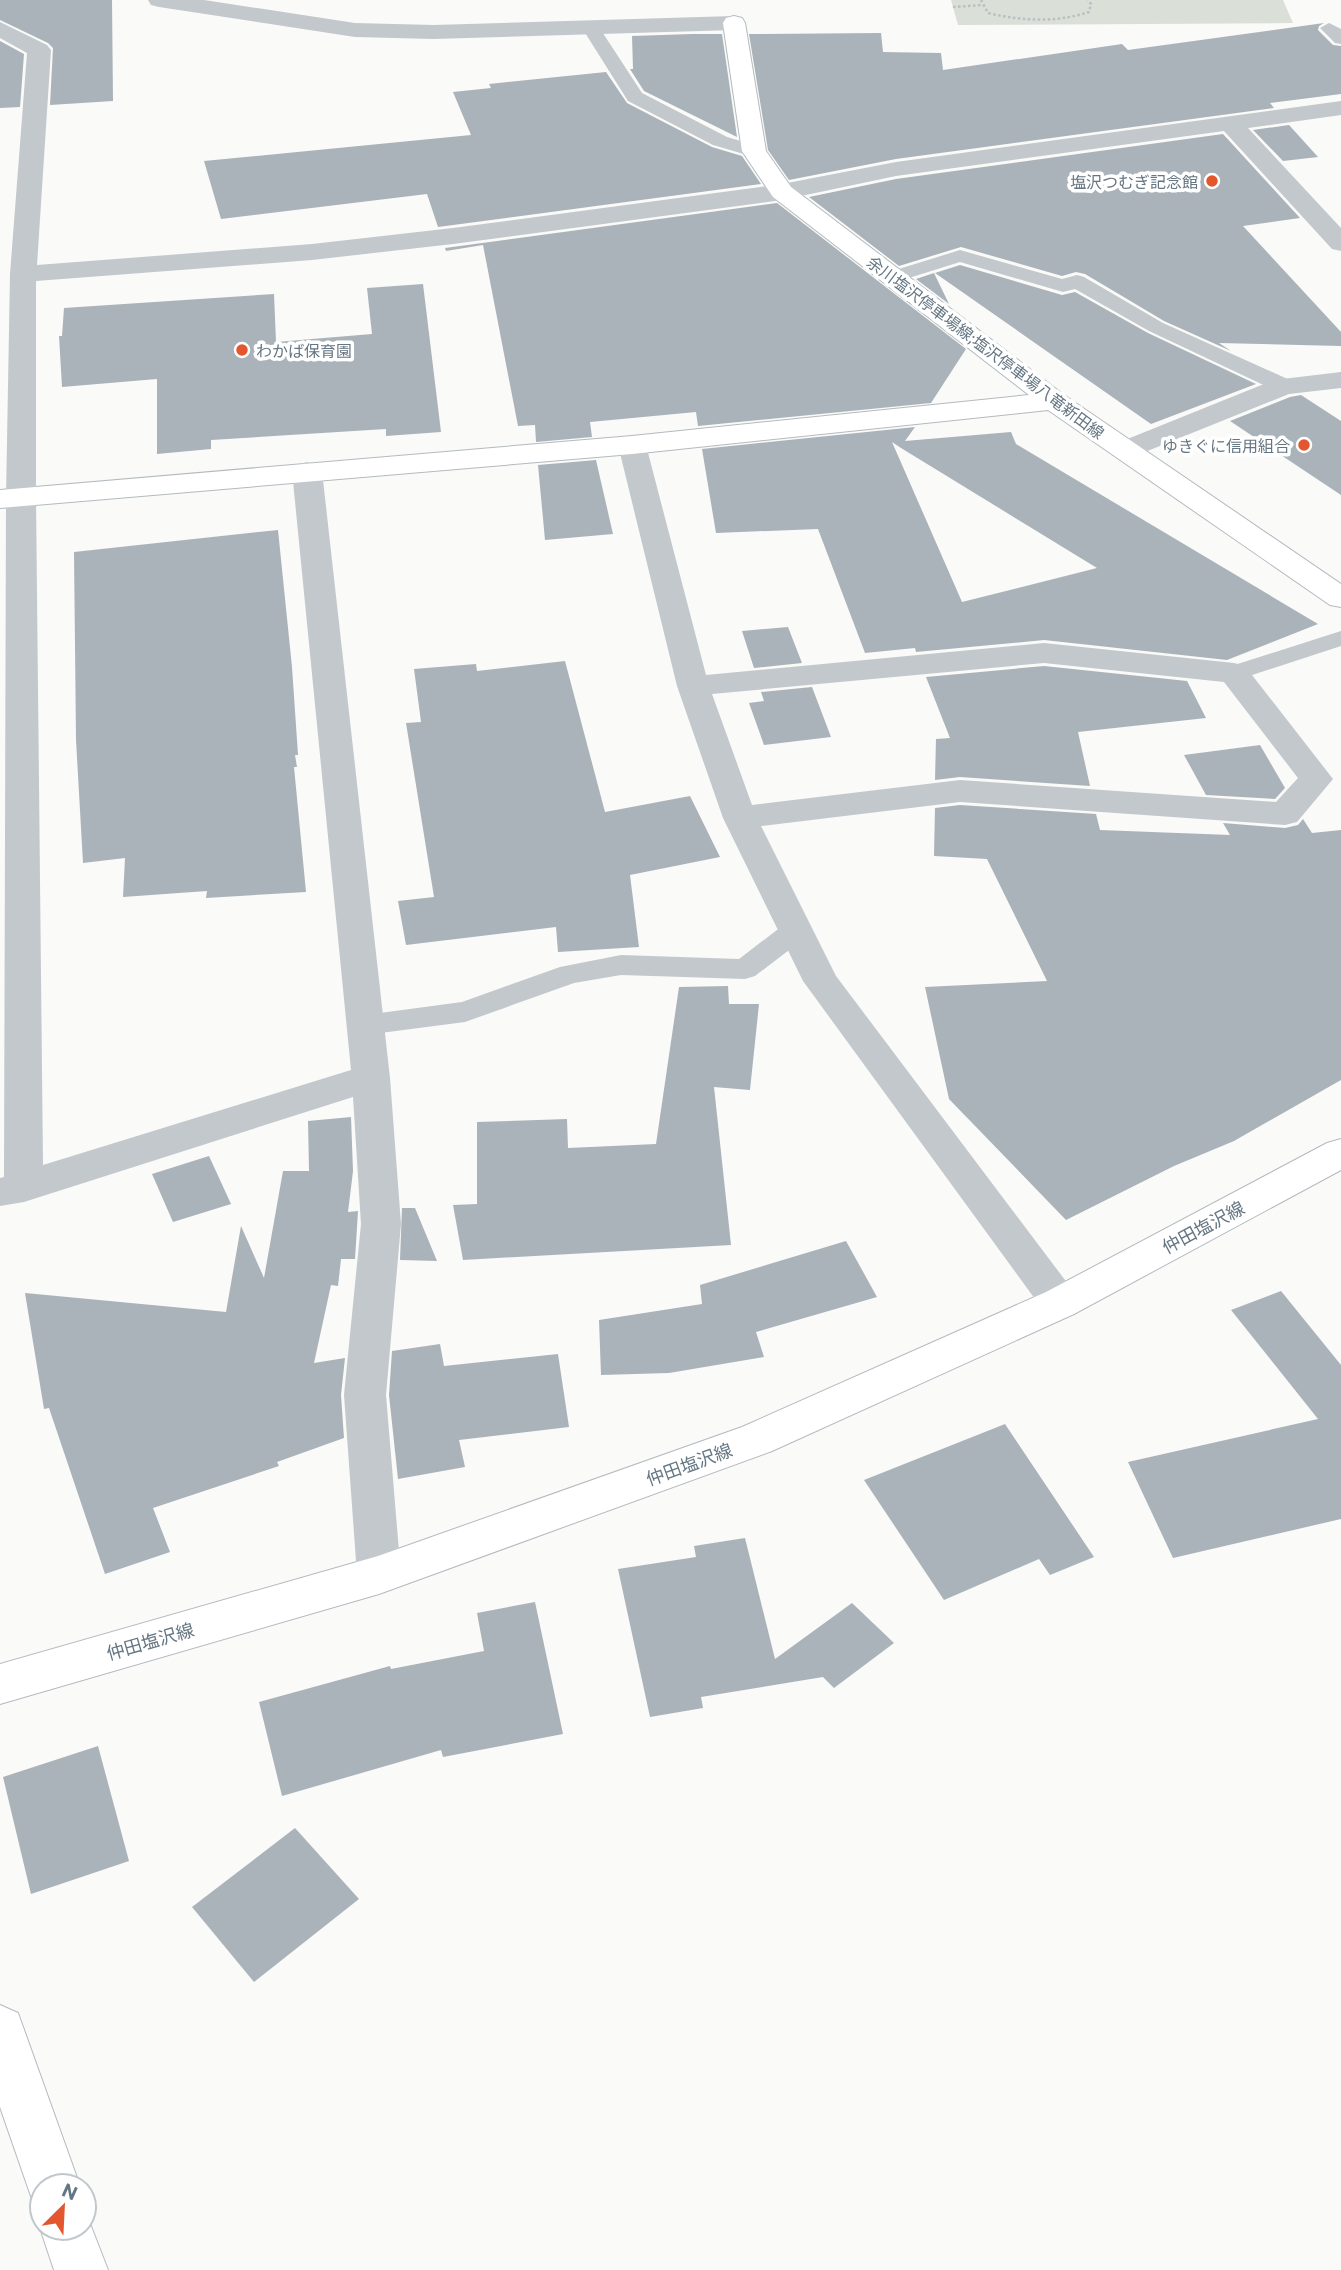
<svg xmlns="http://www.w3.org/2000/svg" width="1341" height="2270" viewBox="0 0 1341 2270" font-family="Commissioner,'Noto Sans JP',sans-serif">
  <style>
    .green { fill: #dadfd7 }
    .building { fill: #aab3b9; fill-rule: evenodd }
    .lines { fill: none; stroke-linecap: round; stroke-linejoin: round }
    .secondary-casing { stroke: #b3babf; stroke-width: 2 }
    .path { stroke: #bbbfc2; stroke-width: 2.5; stroke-dasharray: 2.5 2.5; stroke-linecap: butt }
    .lane { fill: #c3c8cc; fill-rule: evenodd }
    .street { fill: #c3c8cc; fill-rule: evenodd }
    .secondary { fill: #fff; fill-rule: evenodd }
    .poi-dot { fill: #e4572e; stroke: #fff; stroke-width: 2.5 }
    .labels { text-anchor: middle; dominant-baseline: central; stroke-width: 7; stroke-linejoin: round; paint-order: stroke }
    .far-poi-label { font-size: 16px; fill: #657683; stroke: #fff; text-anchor: end }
    .far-street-label { font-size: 16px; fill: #657683; stroke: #fff }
    .street-label { font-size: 18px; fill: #657683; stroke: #fff }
  </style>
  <rect width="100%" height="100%" fill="#fafaf8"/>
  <path class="green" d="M951,0h332l10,23 -335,2z"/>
  <g class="building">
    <path d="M0,0h112l1,101 -63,4 3,-57 -5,-5 -48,-23z"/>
    <path d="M1324,23l-5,3 -1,4 15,15 8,1v48l-71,9 4,5 -378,51 -107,21 -21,-30 -19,-116 132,-1 2,19 58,1 2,17 179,-26 6,6z"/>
    <path d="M692,34h30l15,103 -93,-46 -14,-22h3l-1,-33z"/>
    <path d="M0,41l24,13 -4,53 -20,1z"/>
    <path d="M606,72l21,31 85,44 30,9 19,28 -323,43 -11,-33 -206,25 -17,-58 267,-26 -18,-43 38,-4 -2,-4z"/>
    <path d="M1289,125l29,32 -35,4 -30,-31z"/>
    <path d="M1223,134l77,84 -57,8 98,106v14l-122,-3 12,8 -67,-30 -79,-47 -9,-2 -14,4 -101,-29 -62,19 -90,-69 87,-18z"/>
    <path d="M777,203l189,146 -35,54 -233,23 -2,-14 -106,10 2,15 -56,5 -1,-17 -17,1 -35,-181 -37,6 -1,-3z"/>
    <path d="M960,265l102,30 13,-3 73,41 108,51 -105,40 -216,-151z"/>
    <path d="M934,273l15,31 -33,-25z"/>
    <path d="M423,284l18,148 -55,4v-7l-175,11v9l-54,5v-75l-95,8 -3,-51h3l2,-28 210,-14 2,48 96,-8 -5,-46z"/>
    <path d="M1301,395l40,26v74l-111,-74 60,-24z"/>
    <path d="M915,427l-10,14 106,-9 5,12 302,180 -91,36 -183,-20 -128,12 -1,-4 -50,5 -47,-124 -102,4 -14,-84zM892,442l9,6 196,120 -135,34z"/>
    <path d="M596,460l17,74 -68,6 -7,-75z"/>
    <path d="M278,530l14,137 6,88h-3l2,12h-3l12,125 -100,6 1,-7 -84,6 2,-39 -42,5 -7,-123 -2,-188z"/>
    <path d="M788,627l14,36 -48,5 -12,-37z"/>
    <path d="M565,661l40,151 85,-16 30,61 -90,18 9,72 -81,5 -2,-25 -150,18 -8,-44 36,-4 -28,-174 15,-1 -7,-53 62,-5 1,7z"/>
    <path d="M1044,666l143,15 19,37 -128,14 12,54 -130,-9 -25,3 1,-41 14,-1 -24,-61z"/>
    <path d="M812,687l19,50 -67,8 -15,-42 15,-2 -3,-9z"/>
    <path d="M1260,745l25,43 -10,11 -69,-4 -22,-40z"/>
    <path d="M960,805l136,9 4,16 130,5 -7,-12 62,5 13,-3 5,-6 9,14 29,-3v250l-107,61 -60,25 -108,54 -117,-121 -24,-112 122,-6 -60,-122 -53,-3 1,-48z"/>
    <path d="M728,986l1,18h30l-9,86 -36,-3 17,158 -268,15 -10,-55 24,-1v-82l90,-3 1,29 88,-4 23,-157z"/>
    <path d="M351,1117l2,54 -5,41 10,-1 -3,48h-14l-3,27 -7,-1 -17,78 31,-5 -4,37 3,43 -67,24 2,4 -126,42 17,44 -65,22 -56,-166 -5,1 -19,-116 201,19 15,-86 23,52 19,-107h26l-1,-50z"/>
    <path d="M209,1156l22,48 -58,18 -21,-48z"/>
    <path d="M402,1208h13l22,53 -37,-1z"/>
    <path d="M846,1241l31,56 -121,35 8,25 -95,16 -68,2 -2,-55 103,-16 -2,-19z"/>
    <path d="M1281,1291l60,74v154l-168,39 -45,-96 190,-43 -87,-109z"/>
    <path d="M440,1344l4,22 114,-12 11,73 -110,13 6,27 -67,12 -9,-84 3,-44z"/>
    <path d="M1005,1424l89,133 -44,18 -11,-16 -95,41 -80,-120z"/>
    <path d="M745,1538l30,121 77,-56 42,40 -60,45 -11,-11 -122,20 2,11 -53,9 -32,-148 78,-12 -2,-11z"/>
    <path d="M535,1602l28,132 -120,23 -2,-7 -159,46 -23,-94 131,-36 1,3 93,-18 -7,-38z"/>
    <path d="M98,1746l31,115 -98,33 -28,-117z"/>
    <path d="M295,1828l64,71 -105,83 -62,-75z"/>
  </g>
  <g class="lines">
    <g class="secondary-casing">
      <g id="secondary">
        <path d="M734,16l8,2 3,5 21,128 25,36 273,208 277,189v23l-11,-2 -282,-195 -416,44 -632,54v-18l632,-54 397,-41 -256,-198 -31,-46 -19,-128 3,-5z"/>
        <path d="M1341,1139v31l-267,144 -302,137 -393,143 -379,110v-40l378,-108 364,-129 304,-135 281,-149z"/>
        <path d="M0,2005l18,8 62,173h-38v22l-8,-3 -34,-98z"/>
        <path d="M84,2208l24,62h-54l-14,-42 2,-5v5h42z"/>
      </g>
    </g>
    <g class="path">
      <path d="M981,0l7,13c35,8 67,10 101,-1l2,-8 -3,-4"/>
      <path d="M953,7l29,-2"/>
    </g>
    <g class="lane">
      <path d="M591,23l6,1 45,69 85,44 34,10 3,4 -3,4 -7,2 -41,-12 -85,-44 -46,-73z"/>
      <path d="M1329,23l12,6v15l-6,-1 -15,-15z"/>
      <path d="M960,250l102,29 15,-4 7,2 79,46 129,58 3,5 -3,5h-16l-127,-60 -74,-42 -12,3 -103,-30 -67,21 -7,-2 -3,-4 3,-4z"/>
      <path d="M1341,631v15l-107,35 -9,-3 -3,-5 3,-5z"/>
      <path d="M796,921l10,2 4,7 -4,7 -51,39 -10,3 -124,-4 -47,8 -109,39 -100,13 -10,-3 -4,-7 4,-7 10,-3 97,-13 98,-35 61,-12 118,4 47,-36z"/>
    </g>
    <g class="street">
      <path d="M148,0h56l151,23 79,2 300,-9 8,2 3,5 -3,5 -8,2 -300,9 -79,-2 -196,-30 -8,-2z"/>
      <path d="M0,22l47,23 4,5 -14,215 275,-21 141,-16 329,-44 114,-22 445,-61v14l-93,13 93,100v23l-9,-2 -108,-118 -328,45 -114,24 -329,44 -141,16 -276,21v216l7,668 308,-95 -59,-599 5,-6 10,-3 10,3 5,6 68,607 11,146 -15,171 15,180 -6,13 -16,6 -16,-6 -6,-13 -13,-180 17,-171 -8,-127 -329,105 -24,4v-28l4,-1 2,-680 4,-223 17,-221 -27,-15z"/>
      <path d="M1341,372v16l-52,6 -154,62 -10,3 -10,-3 -4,-6 4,-6 159,-64z"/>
      <path d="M632,436l10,3 4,6 60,230 338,-32 190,20 11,3 88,113 -36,43 -12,3 -325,-23 -199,24 75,150 238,316 6,11 -6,11 -14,5 -14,-5 -243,-333 -80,-163 -46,-132 -59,-241 4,-6zM1044,663l180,19 74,96 -22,24 -316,-22 -208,25 -40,-111z"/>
    </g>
    <use href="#secondary" class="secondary"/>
  </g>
  <g class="poi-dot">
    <circle cx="1212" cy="181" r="7"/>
    <circle cx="242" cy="350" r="7"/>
    <circle cx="1304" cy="445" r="7"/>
  </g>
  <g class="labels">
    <g class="far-poi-label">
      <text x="1198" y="181">塩沢つむぎ記念館</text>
      <text x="256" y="350" text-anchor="start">わかば保育園</text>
      <text x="1290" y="445">ゆきぐに信用組合</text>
    </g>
    <g class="far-street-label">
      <text transform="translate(986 347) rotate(37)">余川塩沢停車場線;塩沢停車場八竜新田線</text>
    </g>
    <g class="street-label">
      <text transform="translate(1203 1227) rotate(-28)">仲田塩沢線</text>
      <text transform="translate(689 1464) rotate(-20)">仲田塩沢線</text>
      <text transform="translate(150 1641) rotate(-16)">仲田塩沢線</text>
    </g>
  </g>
  <g transform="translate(63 2207) rotate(24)"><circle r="33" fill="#ffffff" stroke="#c1c8cd" stroke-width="2"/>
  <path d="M0-5L12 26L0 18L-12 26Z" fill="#e4572e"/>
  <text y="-10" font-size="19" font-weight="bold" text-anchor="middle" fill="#657683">N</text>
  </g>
</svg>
